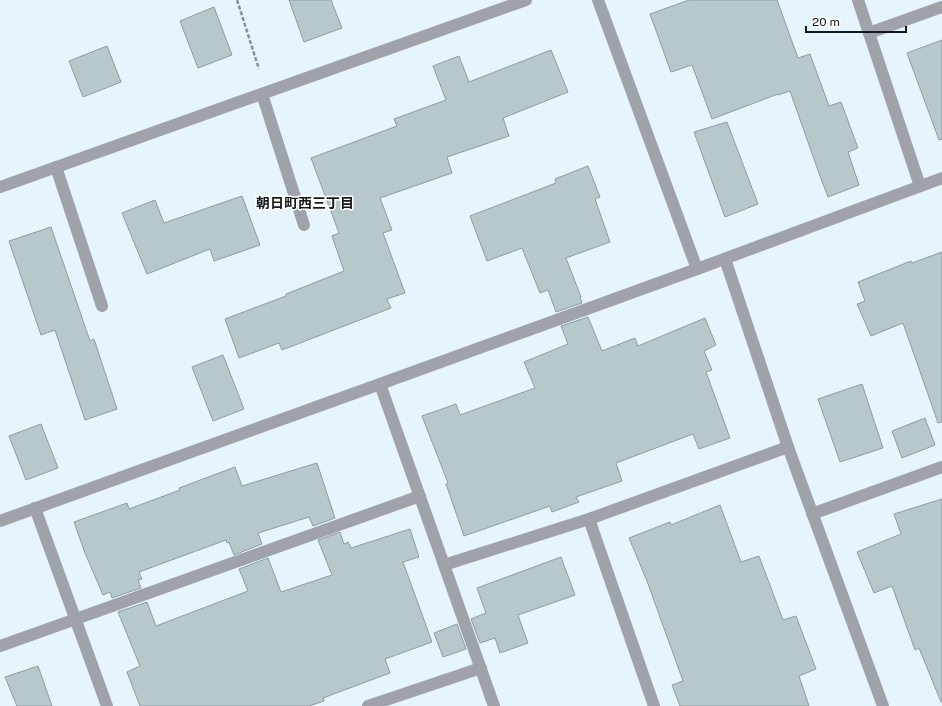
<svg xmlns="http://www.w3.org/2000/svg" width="942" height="706" viewBox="0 0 942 706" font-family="'Public Sans','Noto Sans JP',sans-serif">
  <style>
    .building { fill: #b6c8ca; stroke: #8c9da0 }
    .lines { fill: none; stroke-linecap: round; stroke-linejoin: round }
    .path { stroke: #869096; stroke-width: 2.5; stroke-dasharray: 4 2; stroke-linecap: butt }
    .lane { stroke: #9fa2a8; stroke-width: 12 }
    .street { stroke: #9fa2a8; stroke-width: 12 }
    .labels { text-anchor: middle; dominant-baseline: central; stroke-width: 3; stroke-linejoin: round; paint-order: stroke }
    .neighbourhood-label { font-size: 14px; font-weight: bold; fill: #14191c; stroke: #fff }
  </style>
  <rect width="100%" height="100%" fill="#e6f4fd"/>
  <g class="building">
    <path d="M289,0h42l11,28 -38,14z"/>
    <path d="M689,0h88l21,58 12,-4 19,52 12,-4 17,46 -10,4 11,33 -31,12 -8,-21 -30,-85 -12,4v-1l-66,25 -20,-54 -21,7 -21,-58z"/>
    <path d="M214,7l18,48 -34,13 -18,-47z"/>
    <path d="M942,40v99l-3,1 -32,-87z"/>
    <path d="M107,46l14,36 -38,15 -14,-36z"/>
    <path d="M551,50l17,42 -65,26 6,18 -62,21 5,16 -72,25 12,32 -9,3 22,60 -18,6 4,9 -109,42 -3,-7 -40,15 -14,-39 61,-23v-2l58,-23 -12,-35 7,-3 -28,-75 86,-32 -3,-7 52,-19 -13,-34 26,-10 10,26z"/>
    <path d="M727,122l31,82 -33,13 -31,-85z"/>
    <path d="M588,166l12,31 -5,2 15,43 -44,16 15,39h-1l2,6 -26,9 -8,-22 -8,3 -18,-45 -35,13 -17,-45 86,-33 -1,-4z"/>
    <path d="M242,196l18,49 -46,16 -4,-12 -63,25 -25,-61 33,-13 9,23z"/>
    <path d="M51,227l39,114 4,-2 23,70 -32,11 -30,-90 -14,5 -32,-94z"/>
    <path d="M942,252v170l-4,1 -35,-100 -32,13 -14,-32 8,-3 -7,-19 53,-21 1,2z"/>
    <path d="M588,317l14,34 33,-13 3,8 67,-28 11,27 -12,6 8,19 -6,2 24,66 -31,11 -6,-15 -77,29 6,18 -46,16 3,5 -27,10 -2,-6 -86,30 -18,-52 2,-1 -26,-67 34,-12 4,11 75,-27 -11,-26 44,-18 -7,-18z"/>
    <path d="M223,355l21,54 -31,12 -21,-54z"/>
    <path d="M862,384l21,64 -43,14 -22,-63z"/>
    <path d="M925,418l10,27 -33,13 -10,-27z"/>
    <path d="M41,424l17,44 -32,12 -17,-44z"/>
    <path d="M317,463l18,55 -22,8 -4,-9 -51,16 4,11 -28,11 -5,-13 -2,1 -1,-3 -87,32 3,7 -4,1 3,8 -29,10 -2,-6 -7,3 -18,-42 -11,-31 53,-19 2,6 51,-19 -1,-2 56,-21 7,19z"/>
    <path d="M942,499v203h-1l-22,-54 -4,2 -23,-64 -18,7 -17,-41 44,-18 -7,-20z"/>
    <path d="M720,505l21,57 18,-6 24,64 13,-4 20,53 -17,7 10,30h-129l-8,-21 11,-4 -36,-100 -18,-43 41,-16 1,3z"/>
    <path d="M410,529l9,28 -16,5 29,80 -47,17 5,14 -67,25 1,3 -15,5h-169l-13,-34 13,-6 -22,-54 29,-10 9,24 92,-35 -9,-22 29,-11 13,34 51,-17 -14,-35 22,-8 4,12 4,-2 3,6z"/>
    <path d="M561,557l14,38 -57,20 10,28 -28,10 -5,-15 -15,5 -9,-24 15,-6 -9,-25z"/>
    <path d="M457,624l9,25 -23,8 -9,-24z"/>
    <path d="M38,666l14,40h-35l-12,-29z"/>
  </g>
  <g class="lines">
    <path class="path" d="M237,0l22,69"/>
    <g class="lane">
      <path d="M262,94l42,131"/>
      <path d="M56,167l46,139"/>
    </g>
    <g class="street">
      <path d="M598,0l99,269"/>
      <path d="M858,0l62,186"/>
      <path d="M869,33l73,-26"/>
      <path d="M0,187l526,-187"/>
      <path d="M725,259l63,188 95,259"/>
      <path d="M380,384l114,322"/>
      <path d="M35,508l72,198"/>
      <path d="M812,514l130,-47"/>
      <path d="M0,521l380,-137 317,-115 245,-91"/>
      <path d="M444,565l145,-46"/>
      <path d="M0,646l420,-150"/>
      <path d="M368,706l113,-38"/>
      <path d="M654,706l-65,-187 199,-72"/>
    </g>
  </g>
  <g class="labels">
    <g class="neighbourhood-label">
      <text x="305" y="203">朝日町西三丁目</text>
    </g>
  </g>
  <path d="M806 26v6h100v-6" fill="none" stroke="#14191c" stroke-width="2"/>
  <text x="812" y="26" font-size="12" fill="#14191c" stroke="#ffffff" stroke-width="3" paint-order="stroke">20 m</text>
</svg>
